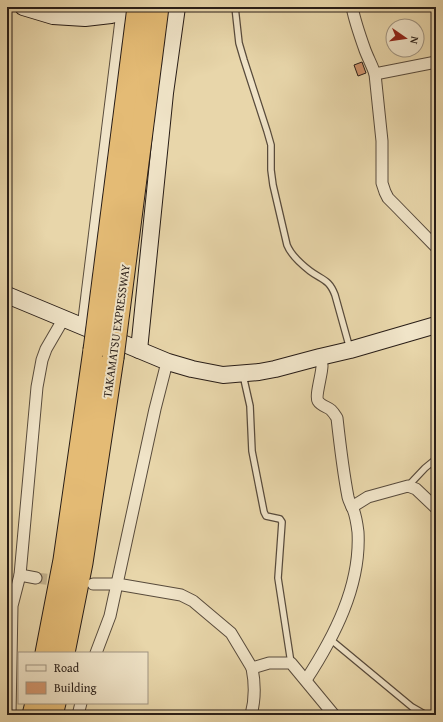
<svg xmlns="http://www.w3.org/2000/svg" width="443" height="722" viewBox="0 0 443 722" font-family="'Gentium Book Plus',serif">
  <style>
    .building { fill: #d2966e; stroke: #281d17 }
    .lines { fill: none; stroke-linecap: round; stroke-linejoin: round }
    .street-tunnel { stroke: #c2b18d; stroke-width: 11; stroke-dasharray: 11 5.5; stroke-linecap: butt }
    .lane-casing { stroke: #584b3c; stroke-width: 8 }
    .street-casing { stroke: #584b3c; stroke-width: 13 }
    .secondary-casing { stroke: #281d17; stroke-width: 18 }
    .highway-casing { stroke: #281d17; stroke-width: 23 }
    .lane { stroke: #f0e4c8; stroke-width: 5.5 }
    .street { stroke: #f0e4c8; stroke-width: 11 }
    .secondary { stroke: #f0e4c8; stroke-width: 16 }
    .highway { stroke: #e4bb75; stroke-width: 21 }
    .highway-bridge-casing { stroke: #281d17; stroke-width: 23; stroke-linecap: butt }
    .highway-bridge { stroke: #e4bb75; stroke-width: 21 }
    .labels { text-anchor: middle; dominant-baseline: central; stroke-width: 4; stroke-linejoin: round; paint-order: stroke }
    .street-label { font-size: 12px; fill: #281d17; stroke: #f0e4c8 }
  </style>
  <rect width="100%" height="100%" fill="#e8d6aa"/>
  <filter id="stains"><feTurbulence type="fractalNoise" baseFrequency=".005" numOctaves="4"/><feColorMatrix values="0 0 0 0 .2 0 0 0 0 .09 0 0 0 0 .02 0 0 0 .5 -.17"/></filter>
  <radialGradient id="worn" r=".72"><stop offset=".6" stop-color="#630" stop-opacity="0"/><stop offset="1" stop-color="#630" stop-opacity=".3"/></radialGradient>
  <path class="building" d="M362,62l4,11 -8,3 -4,-11z"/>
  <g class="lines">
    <path class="street-tunnel" d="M36,578l27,3"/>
    <g class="lane-casing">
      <g id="lane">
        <path d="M235,7l4,36 5,17 23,71 4,14v25l2,15 14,60c4,10 14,19 23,26 12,9 19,8 25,24l15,54"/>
        <path d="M243,375l7,31 2,45 12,61 2,4 14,3 2,3 -4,56 13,85"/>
        <path d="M408,486l17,-18 11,-9"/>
        <path d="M330,639l82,68 14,8"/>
      </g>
    </g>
    <g class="street-casing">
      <g id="street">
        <path d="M352,7c3,15 8,29 13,43 3,8 7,15 10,24l7,67v42l3,9 3,6 7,7 41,42"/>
        <path d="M375,74l61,-12"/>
        <path d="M83,327l39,-315"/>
        <path d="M352,507l16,-10 40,-11 8,3 20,19"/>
        <path d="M20,575l16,3"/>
        <path d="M93,584h24l64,11 12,6 38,32 21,35 17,-5h22l43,52"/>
        <path d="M96,653l14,-37 45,-207 10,-39 3,-8"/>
        <path d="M306,680c28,-43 55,-94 52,-148 -1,-8 -2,-16 -5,-23 -2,-4 -4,-8 -5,-12 -5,-26 -8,-52 -11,-79 -2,-3 -3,-5 -6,-8 -3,-3 -10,-4 -13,-9 -3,-5 4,-27 4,-35 0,-3 -1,-6 -2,-9"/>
        <path d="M10,715l2,-109 8,-31 17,-188 5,-27 4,-11 18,-31"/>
        <path d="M78,715l3,-12"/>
        <path d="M251,715c4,-15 4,-32 1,-47"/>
      </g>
    </g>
    <g class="secondary-casing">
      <g id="secondary">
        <path d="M23,7l30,9 32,2 26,-3 31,-8"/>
        <path d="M7,295l161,67 24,7 31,6 36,-3 16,-3 45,-12 30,-7 86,-25"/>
        <path d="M139,350l26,-257 12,-86"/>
      </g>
    </g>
    <g class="highway-casing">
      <g id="highway">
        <path d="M46,653l18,-93 30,-210"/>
        <path d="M64,653l18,-90 31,-205"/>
        <path d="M33,715l3,-12"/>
        <path d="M52,715l3,-12"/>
      </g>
    </g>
    <use href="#lane" class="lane"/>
    <use href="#street" class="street"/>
    <use href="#secondary" class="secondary"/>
    <use href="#highway" class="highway"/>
    <g class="highway-bridge-casing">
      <g id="highway-bridge">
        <path d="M94,350l44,-343"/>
        <path d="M113,358l45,-351"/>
      </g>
    </g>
    <use href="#highway-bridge" class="highway-bridge"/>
  </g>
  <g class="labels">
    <g class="street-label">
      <text transform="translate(116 331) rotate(-82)">TAKAMATSU EXPRESSWAY</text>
    </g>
  </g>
  <rect width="443" height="722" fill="none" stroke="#e8d6aa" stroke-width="24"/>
  <rect x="8" y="8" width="427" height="706" fill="none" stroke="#281d17" stroke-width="2"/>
  <rect x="12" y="12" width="419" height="698" fill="none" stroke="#281d17"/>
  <rect x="18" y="652" width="130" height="52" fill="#f0e4c8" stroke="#a09481"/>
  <rect x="26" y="665" width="20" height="6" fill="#f0e4c8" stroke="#a09481"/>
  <text x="54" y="672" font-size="12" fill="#281d17">Road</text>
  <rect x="26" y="682" width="20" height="12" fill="#d2966e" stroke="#a09481"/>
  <text x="54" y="692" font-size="12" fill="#281d17">Building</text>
  <g transform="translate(405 38) rotate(103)"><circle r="19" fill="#f0e4c8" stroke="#a09481"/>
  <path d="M0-3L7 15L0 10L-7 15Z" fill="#8f2418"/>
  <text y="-6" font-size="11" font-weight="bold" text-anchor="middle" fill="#281d17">N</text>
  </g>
  <rect width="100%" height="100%" filter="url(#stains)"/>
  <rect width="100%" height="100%" fill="url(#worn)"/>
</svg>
